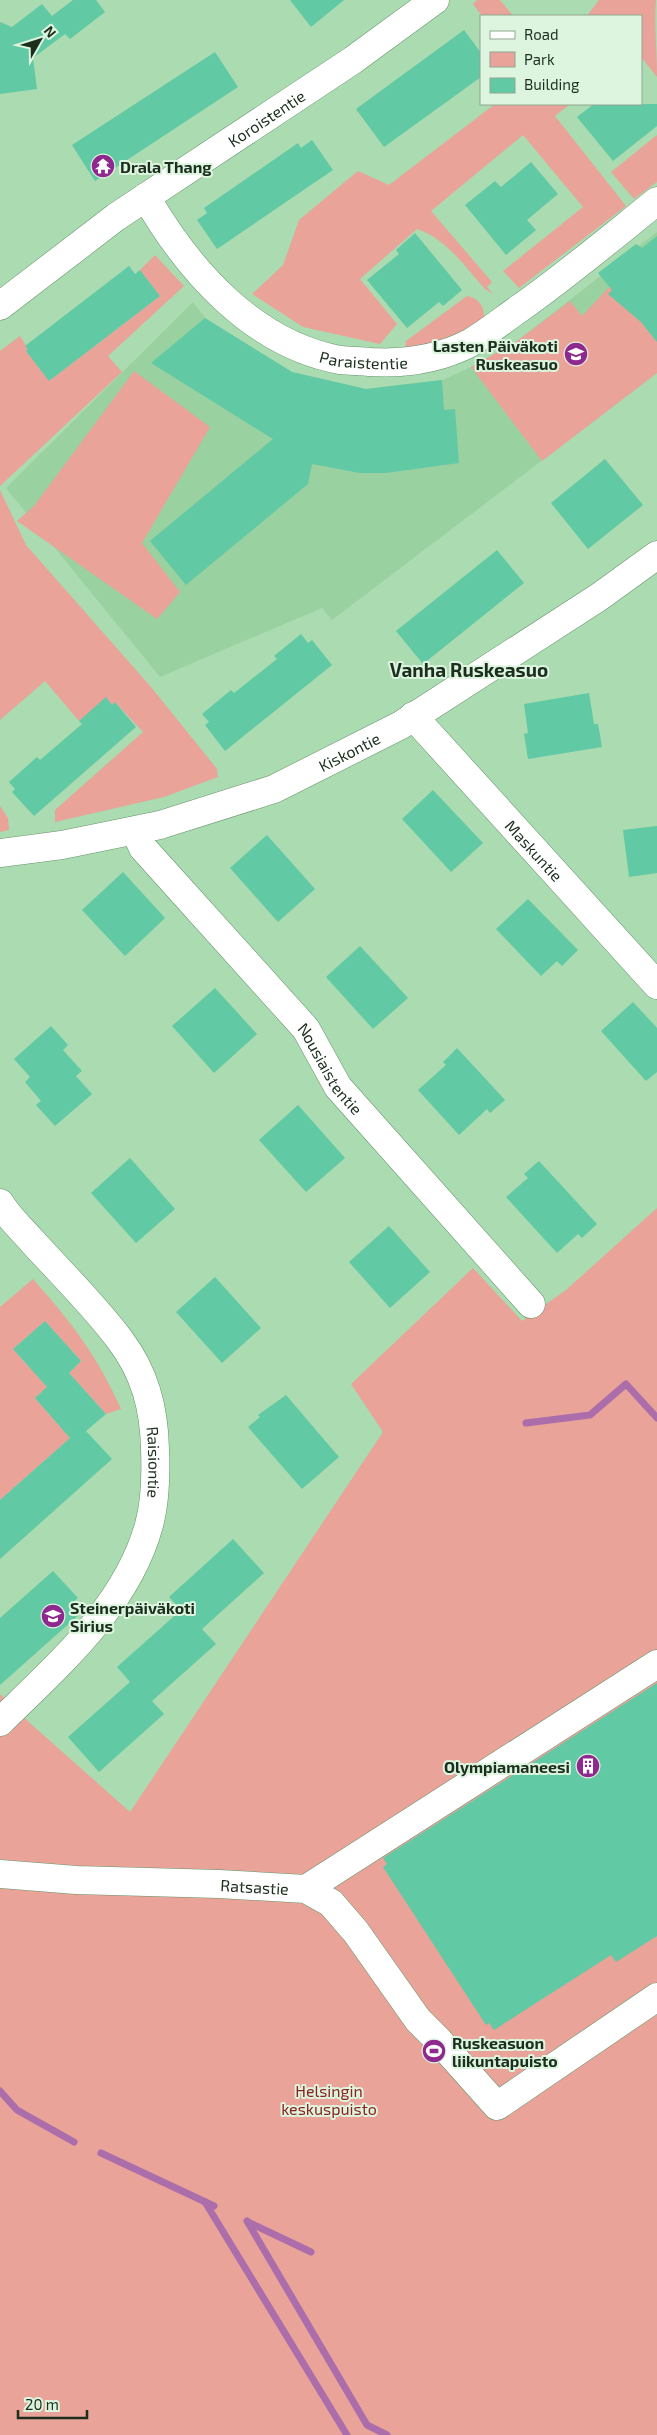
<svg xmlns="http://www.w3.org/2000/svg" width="657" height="2435" viewBox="0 0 657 2435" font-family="'Exo 2',sans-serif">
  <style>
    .built { fill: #9ad1a0 }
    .green { fill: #e9a399 }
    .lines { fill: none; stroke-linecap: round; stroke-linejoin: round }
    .stream { stroke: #ab6eaa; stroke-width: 7 }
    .building { fill: #61c9a4 }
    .minor-casing { stroke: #66946b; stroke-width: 29 }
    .minor { stroke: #fff; stroke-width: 28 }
    .labels { text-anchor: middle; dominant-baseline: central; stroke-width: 4; stroke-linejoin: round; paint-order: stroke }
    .street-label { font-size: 16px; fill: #1c2f1e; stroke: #ddf5df }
    .poi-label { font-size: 16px; font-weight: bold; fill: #1c2f1e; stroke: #ddf5df; text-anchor: start }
    .park-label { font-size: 16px; fill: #8c221d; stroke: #ddf5df }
    .quarter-label { font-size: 19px; font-weight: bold; fill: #1c2f1e; stroke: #ddf5df }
  </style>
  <rect width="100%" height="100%" fill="#abdbb0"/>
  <path class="built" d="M657,232v141l-325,247 -10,-12 -162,69 -154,-189 187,-186 12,16 87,54 74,17 76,-9 29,-13 46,-26z"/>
  <g class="green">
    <path d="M477,0h23l13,16h-31l-9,-12z"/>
    <path d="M599,0h57c-2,25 1,51 1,77l-16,-20v-41h-54z"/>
    <path d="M495,104h75l-15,12 71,90 -107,82 -16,-17 80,-64 -60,-72 -92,76 61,71 -5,5 6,7 -8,-5c-20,-22 -38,-50 -68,-60l-57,50 37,45 -17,20 -77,-17 -51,-33 31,-29 16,-45 59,-49 31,14z"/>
    <path d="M657,135v47l-23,17 -23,-27z"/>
    <path d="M155,255l29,31 -76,70 14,16 -122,114v-135l20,-15 8,13 -2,2 23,30 111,-85 -20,-26z"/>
    <path d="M611,285l3,3 -5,6 32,28 16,20v31l-115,88 -71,-94 46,-26 53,-40 12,15z"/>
    <path d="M467,296c12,2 18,11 17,23 -24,17 -50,25 -79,29l1,-7z"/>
    <path d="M134,371l76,56 -68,116 38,49 -23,27 -140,-98 17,-15z"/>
    <path d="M0,490l26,55 125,142 66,82 1,8 -54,20 -109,25v-12l88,-78 -28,-30 -3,3 -6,-7 -27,23 -34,-40 -45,39z"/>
    <path d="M0,806l8,12 1,12 -9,2z"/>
    <path d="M657,1208v1227h-657v-556l21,-17 -21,-3v-165l31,30 99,88 253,-380 -32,-48 122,-116 49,53 44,-31z"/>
    <path d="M33,1279c38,43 64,76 88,130l-15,5 -37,-41 12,-12 -36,-40 -32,28 34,38 -12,11 35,40 -70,62v-193z"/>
  </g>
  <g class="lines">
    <g class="stream">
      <path d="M526,1423l64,-8 36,-31 31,34"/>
      <path d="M0,2091l17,19 57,32"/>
      <path d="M101,2153l113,53"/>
      <path d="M205,2202l142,233"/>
      <path d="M247,2221l120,204 20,10"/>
      <path d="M248,2222l63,30"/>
    </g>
  </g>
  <g class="building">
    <path d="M73,0h23l9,12 -35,27 -5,-5 -32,24 4,31 -37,5v-72l12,5 30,-23 10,12z"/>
    <path d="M290,0h54l-33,27z"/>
    <path d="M464,30l17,23v24l-97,70 -28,-38z"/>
    <path d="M215,52l23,35 -143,94 -23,-36z"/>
    <path d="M594,104h63v22l-44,35 -36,-44z"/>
    <path d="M312,140l21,30 -116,79 -20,-29 10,-7 -3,-5 94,-65 3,5z"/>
    <path d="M531,162l27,32 -31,26 9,10 -30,25 -41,-50 30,-24 6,6z"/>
    <path d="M415,233l47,57 -19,16 -4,-4 -32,26 -40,-48 32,-26 -3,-4z"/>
    <path d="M657,236v106l-16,-20 -33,-28 4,-4 -14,-17 38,-29 6,4z"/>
    <path d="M129,266l6,8 5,-4 20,26 -111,85 -23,-30 2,-2 -3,-3z"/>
    <path d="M205,318l87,54 74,17 76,-9 2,30 11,-1 4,54 -73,10h-26l-48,-9 -4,20 -122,101 -36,-44 123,-102 -122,-76z"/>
    <path d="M605,459l38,46 -55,44 -37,-46z"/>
    <path d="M497,550l27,33 -101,81 -27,-33z"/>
    <path d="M301,634l7,9 4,-3 20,25 -107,86 -20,-26 4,-3 -7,-8 29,-24 3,3 43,-34 -3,-3z"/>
    <path d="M589,693l5,31h4l4,23 -74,12 -4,-25 4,-1 -4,-29z"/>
    <path d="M106,697l6,8 3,-3 21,25 -102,89 -22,-24 3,-3 -6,-7 28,-25 3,3 42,-36 -3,-3z"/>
    <path d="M433,790l50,53 -32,29 -49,-53z"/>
    <path d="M657,826v47l-28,4 -6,-47z"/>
    <path d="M267,835l48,54 -37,33 -48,-54z"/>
    <path d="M123,872l42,46 -40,38 -43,-46z"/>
    <path d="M528,899l50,51 -16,16 -5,-5 -16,15 -45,-47z"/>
    <path d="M360,946l48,52 -35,31 -47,-52z"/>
    <path d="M215,988l42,46 -43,39 -42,-47z"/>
    <path d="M633,1002l24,26v44l-11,9 -45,-50z"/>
    <path d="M51,1026l17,19 -5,5 19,21 -6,5 16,18 -37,32 -19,-21 5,-4 -16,-19 5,-5 -16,-18z"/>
    <path d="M457,1048l48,52 -15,13 -3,-4 -28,26 -41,-45 28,-25 -3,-3z"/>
    <path d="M298,1105l47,53 -39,34 -47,-52z"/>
    <path d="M130,1158l45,51 -39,34 -45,-50z"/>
    <path d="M539,1161l58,63 -15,14 -4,-4 -21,19 -51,-56 22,-19 -4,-4z"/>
    <path d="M389,1226l41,46 -40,36 -41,-46z"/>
    <path d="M215,1277l46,51 -39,35 -46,-51z"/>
    <path d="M45,1321l36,40 -12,12 37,41 -20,17 26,28 -112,100v-59l70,-62 -35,-40 12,-11 -34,-38z"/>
    <path d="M286,1395l53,62 -37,32 -54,-62 12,-10 -2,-2z"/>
    <path d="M233,1539l31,34 -62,56 14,15 -64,57 12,13 -65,58 -31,-35 62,-55 -13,-15 64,-57 -12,-13z"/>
    <path d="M53,1571l25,27 -5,4 9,10 -82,73v-67z"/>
    <path d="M657,1683v253l-41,26 -5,-7 -117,75 -5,-7 -3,2 -103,-158 4,-3 -4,-6z"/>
  </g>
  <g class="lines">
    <g class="minor-casing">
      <g id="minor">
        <path id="s1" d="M146,197c42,73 107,147 194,163 10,1 21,1 30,2 34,2 69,-3 100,-19 17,-10 33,-23 50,-35 47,-33 92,-71 137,-107"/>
        <path id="s2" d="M0,306l116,-89 237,-157 82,-60"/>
        <path id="s3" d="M413,716l244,269"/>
        <path id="s4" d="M135,831l8,17 163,181 32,58 193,217"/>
        <path id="s5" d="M0,853l62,-8 98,-20 114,-36 127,-64 198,-128 58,-42"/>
        <path id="s6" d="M0,1203c8,14 21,25 32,38 29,32 62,64 88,99 25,33 34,68 35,109 1,25 1,51 -6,76 -22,81 -91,140 -149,197"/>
        <path id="s7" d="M0,1874l76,6 143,4 87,5 25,14 25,29 62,88 21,21 58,65 160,-109"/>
        <path d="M306,1889l351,-225"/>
      </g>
    </g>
    <use href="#minor" class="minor"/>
  </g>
  <defs>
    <g id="temple-disc" transform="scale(1.25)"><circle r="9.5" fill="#8f298f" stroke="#ddf5df"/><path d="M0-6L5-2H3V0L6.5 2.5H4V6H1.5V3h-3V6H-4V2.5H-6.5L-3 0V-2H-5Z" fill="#fff"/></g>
    <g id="school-disc" transform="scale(1.25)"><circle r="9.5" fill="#8f298f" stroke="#ddf5df"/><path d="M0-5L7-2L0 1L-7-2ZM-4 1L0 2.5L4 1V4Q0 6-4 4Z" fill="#fff"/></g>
    <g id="building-disc" transform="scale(1.25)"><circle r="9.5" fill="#8f298f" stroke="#ddf5df"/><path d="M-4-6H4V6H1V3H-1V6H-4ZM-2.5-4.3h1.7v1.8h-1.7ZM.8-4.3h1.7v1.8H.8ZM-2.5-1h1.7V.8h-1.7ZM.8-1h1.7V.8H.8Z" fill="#fff"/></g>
    <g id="stadium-disc" transform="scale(1.25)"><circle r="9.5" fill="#8f298f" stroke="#ddf5df"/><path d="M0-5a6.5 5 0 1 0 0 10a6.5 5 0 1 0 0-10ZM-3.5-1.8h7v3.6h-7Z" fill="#fff"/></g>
  </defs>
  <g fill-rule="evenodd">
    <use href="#temple-disc" x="103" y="166"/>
    <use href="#school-disc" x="576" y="354"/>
    <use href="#school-disc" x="53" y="1616"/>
    <use href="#building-disc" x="588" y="1766"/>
    <use href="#stadium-disc" x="434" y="2051"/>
  </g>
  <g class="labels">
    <g class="street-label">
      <text stroke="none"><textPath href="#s2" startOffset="326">Koroistentie</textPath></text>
      <text stroke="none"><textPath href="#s1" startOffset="285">Paraistentie</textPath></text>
      <text stroke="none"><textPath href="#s5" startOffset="366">Kiskontie</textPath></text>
      <text stroke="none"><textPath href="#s3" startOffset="181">Maskuntie</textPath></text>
      <text stroke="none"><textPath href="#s4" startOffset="309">Nousiaistentie</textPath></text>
      <text stroke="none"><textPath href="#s6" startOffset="312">Raisiontie</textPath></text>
      <text stroke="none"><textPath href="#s7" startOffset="255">Ratsastie</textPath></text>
    </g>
    <g class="poi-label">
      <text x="120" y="166">Drala Thang</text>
      <text x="558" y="345" text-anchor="end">Lasten Päiväkoti<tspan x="558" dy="18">Ruskeasuo</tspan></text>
      <text x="70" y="1607">Steinerpäiväkoti<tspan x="70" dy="18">Sirius</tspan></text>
      <text x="570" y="1766" text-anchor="end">Olympiamaneesi</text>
      <text x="452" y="2042">Ruskeasuon<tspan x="452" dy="18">liikuntapuisto</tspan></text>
    </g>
    <g class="park-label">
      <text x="329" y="2090">Helsingin<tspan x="329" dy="18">keskuspuisto</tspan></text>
    </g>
    <g class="quarter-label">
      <text x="469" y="669">Vanha Ruskeasuo</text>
    </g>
  </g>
  <rect x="480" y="15" width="162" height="90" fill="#ddf5df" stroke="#90a692"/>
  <rect x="490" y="31" width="25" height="8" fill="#ffffff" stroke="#90a692"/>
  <text x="524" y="40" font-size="15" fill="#1c2f1e">Road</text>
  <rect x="490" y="52" width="25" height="15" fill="#e9a399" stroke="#90a692"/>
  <text x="524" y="65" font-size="15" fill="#1c2f1e">Park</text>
  <rect x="490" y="78" width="25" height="15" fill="#61c9a4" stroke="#90a692"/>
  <text x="524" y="90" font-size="15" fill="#1c2f1e">Building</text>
  <g transform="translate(40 40) rotate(51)" stroke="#ddf5df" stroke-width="4" paint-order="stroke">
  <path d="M0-4L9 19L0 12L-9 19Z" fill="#1c2f1e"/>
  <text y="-8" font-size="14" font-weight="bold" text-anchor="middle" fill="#1c2f1e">N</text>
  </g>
  <path d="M18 2410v8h69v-8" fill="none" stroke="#1c2f1e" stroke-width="2.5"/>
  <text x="25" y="2410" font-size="15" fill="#1c2f1e" stroke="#ddf5df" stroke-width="4" paint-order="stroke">20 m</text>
</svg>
